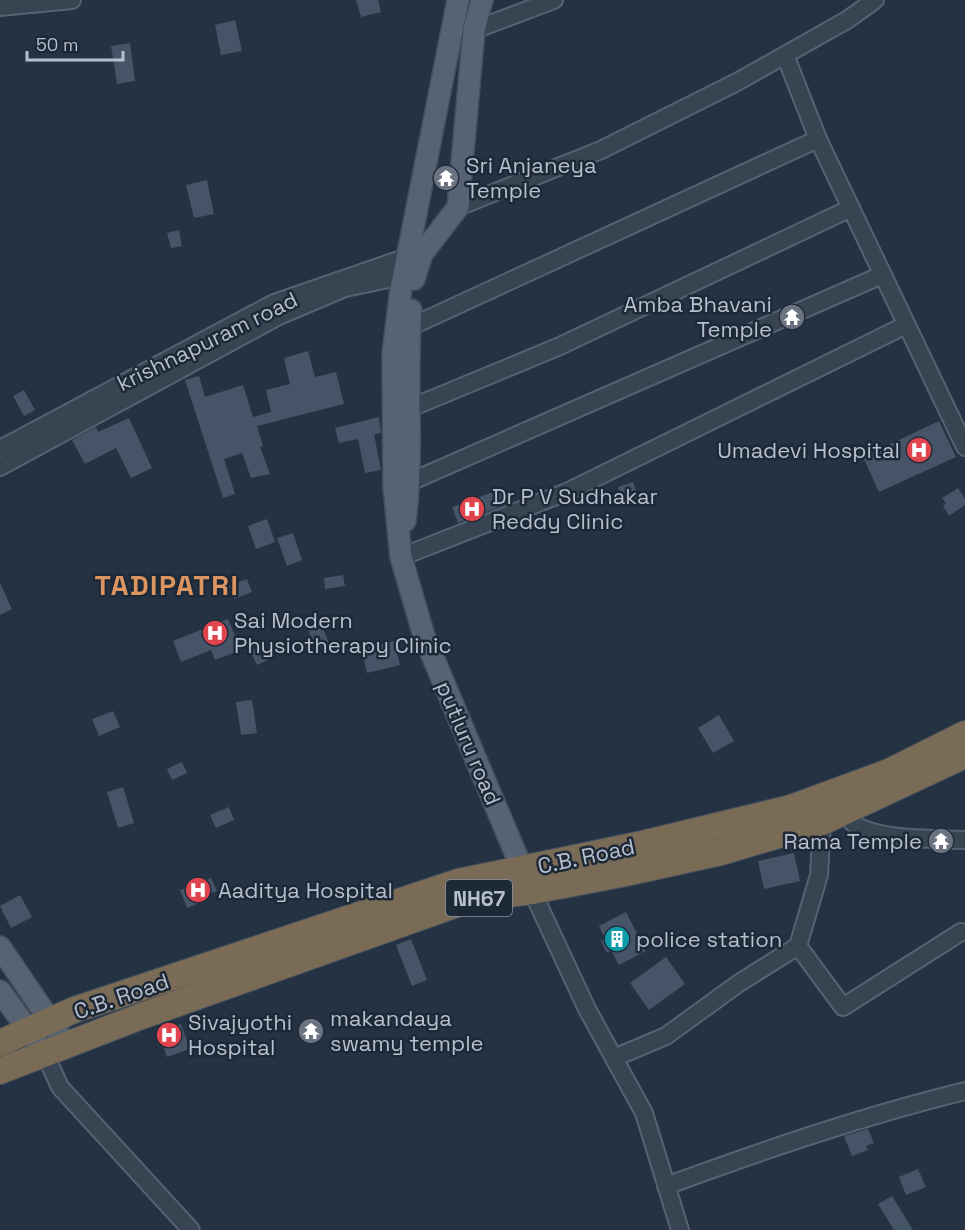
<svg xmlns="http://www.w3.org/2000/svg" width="965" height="1230" viewBox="0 0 965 1230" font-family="'Space Grotesk',sans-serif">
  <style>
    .building { fill: #465467 }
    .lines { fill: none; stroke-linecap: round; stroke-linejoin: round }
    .minor-casing { stroke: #576270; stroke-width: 20 }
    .major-casing { stroke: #434d5c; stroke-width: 24 }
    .highway-casing { stroke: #444f5d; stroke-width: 28 }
    .minor { stroke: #394453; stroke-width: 16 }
    .major { stroke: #576373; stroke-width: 21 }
    .highway { stroke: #796b56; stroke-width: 26 }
    .labels { text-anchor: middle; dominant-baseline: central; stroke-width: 5; stroke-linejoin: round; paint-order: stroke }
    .shield { fill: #1e2938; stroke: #8892a0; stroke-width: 1.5 }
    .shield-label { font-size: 21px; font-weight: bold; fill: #b6bfcd }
    .poi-label { font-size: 22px; fill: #b6bfcd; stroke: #1e2938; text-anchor: start }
    .street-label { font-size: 22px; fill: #b6bfcd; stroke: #1e2938 }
    .district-label { font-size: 28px; font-weight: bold; letter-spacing: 1.5px; fill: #dc9561; stroke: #1e2938 }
  </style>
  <rect width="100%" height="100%" fill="#253243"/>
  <g class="building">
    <path d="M356,0h22l3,12 -20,5z"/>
    <path d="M235,20l7,31 -21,4 -6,-30z"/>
    <path d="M130,43l5,38 -18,3 -6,-38z"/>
    <path d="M207,180l7,34 -20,4 -8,-33z"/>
    <path d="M179,230l3,16 -11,2 -4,-15z"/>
    <path d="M308,351l7,26 21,-5 8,32 -87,22 6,20 -3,1 10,27 -19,4 -9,-25 -18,6 11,35 -12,4 -38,-118 14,-4 6,21 38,-12 10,32 18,-5 -5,-22 24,-6 -6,-26z"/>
    <path d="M24,390l11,20 -11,6 -11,-20z"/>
    <path d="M379,417l2,16 -7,1 7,36 -16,3 -7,-34 -19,4 -4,-15z"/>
    <path d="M129,418l23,50 -21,10 -15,-30 -31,16 -13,-24 24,-13 2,5z"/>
    <path d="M939,421l17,36 -77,35 -16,-35z"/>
    <path d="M633,482l6,16 -16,5 -5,-16z"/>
    <path d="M958,488l7,11v6l-16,11 -6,-10 3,-3 -4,-5z"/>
    <path d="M501,489l6,15 -49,19 -6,-16z"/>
    <path d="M267,519l8,23 -19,7 -8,-23z"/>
    <path d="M293,533l9,27 -15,6 -10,-28z"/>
    <path d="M343,575l2,11 -20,3 -1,-11z"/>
    <path d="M247,579l5,13 -18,7 -6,-13z"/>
    <path d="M0,583l12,26 -12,6z"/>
    <path d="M228,619l13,31 -26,10 -4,-10 -30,12 -8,-21z"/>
    <path d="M322,625l7,19 -14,5 -7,-20z"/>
    <path d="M394,641l6,24 -33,8 -6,-24z"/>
    <path d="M261,646l7,14 -11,5 -7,-14z"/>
    <path d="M252,700l5,33 -16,2 -5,-33z"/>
    <path d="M113,711l7,16 -21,9 -7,-17z"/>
    <path d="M719,715l15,26 -21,12 -15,-25z"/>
    <path d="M182,762l5,11 -15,7 -5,-11z"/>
    <path d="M123,787l11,36 -16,5 -11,-36z"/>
    <path d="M229,807l5,13 -18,8 -6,-13z"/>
    <path d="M794,853l6,28 -36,8 -6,-28z"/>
    <path d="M211,878l6,13 -17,7 2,4 -15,6 -7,-18z"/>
    <path d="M20,895l12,22 -21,11 -11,-22z"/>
    <path d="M626,912l20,39 -27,14 -8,-15 -4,3 -6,-12 4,-2 -6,-13z"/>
    <path d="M411,939l16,41 -15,6 -16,-41z"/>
    <path d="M666,957l19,27 -36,26 -19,-27z"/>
    <path d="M181,1024l9,25 -23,8 -9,-25z"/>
    <path d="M868,1129l6,14 -8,3 2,4 -16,6 -8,-20z"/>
    <path d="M918,1169l8,18 -20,8 -7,-18z"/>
    <path d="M892,1196l21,34h-19l-16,-26z"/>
  </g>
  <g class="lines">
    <g class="minor-casing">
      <g id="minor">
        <path d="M0,7l72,-7"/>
        <path d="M451,34l23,-4 80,-30"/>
        <path d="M785,55l33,84"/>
        <path d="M458,207l143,-57 136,-68 110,-62 28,-20"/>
        <path d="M410,327l408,-188 147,308"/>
        <path d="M408,409l152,-63 291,-138"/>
        <path d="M0,449l274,-146 142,-49"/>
        <path d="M0,467l279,-151 66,-28 58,-12 10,1"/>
        <path d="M410,482l472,-207"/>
        <path d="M401,557l168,-66 337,-166"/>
        <path d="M842,802c2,10 9,22 19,26 31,13 71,10 104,12"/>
        <path d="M532,891l55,118 57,104 36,117"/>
        <path d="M798,946l45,61 118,-75"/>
        <path d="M44,1052l16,35 131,143"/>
        <path d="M614,1058l52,-22 73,-53 59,-37 21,-71 3,-53"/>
        <path d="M666,1186c98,-36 197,-70 299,-95"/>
      </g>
    </g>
    <g class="major-casing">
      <g id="major">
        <path d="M458,0l-57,289 -8,65 1,134 7,69 23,79 104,247"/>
        <path d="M414,279l8,-25 36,-47 16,-177 8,-30"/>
        <path d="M405,521c9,-70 0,-141 6,-211"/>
        <path d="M0,947l66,97"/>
        <path d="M0,991l44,61"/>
      </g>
    </g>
    <g class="highway-casing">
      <g id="highway">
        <path d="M0,1043l74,-33 384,-128 184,-38 149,-36 98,-36 76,-38"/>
        <path d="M0,1071l139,-54 332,-118 61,-8 89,-17 100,-22 101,-30 143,-67"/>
      </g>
    </g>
    <use href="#minor" class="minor"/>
    <use href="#major" class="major"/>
    <use href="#highway" class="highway"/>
  </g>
  <defs>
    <g id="temple-disc" transform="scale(1.35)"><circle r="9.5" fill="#6b7280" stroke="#1e2938"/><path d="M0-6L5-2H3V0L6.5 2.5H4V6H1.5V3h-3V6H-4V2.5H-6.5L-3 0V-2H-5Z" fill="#fff"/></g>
    <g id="hospital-disc" transform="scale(1.35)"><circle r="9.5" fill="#e0444e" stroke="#1e2938"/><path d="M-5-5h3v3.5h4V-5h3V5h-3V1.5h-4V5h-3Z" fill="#fff"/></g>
    <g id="building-disc" transform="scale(1.35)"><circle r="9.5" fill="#0f9aa8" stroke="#1e2938"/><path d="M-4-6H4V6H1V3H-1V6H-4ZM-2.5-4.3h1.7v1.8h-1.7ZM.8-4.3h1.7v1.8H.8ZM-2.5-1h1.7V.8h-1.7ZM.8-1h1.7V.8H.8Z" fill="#fff"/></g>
  </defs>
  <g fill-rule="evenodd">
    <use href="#temple-disc" x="446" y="178"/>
    <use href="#temple-disc" x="792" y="317"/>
    <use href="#hospital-disc" x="919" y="450"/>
    <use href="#hospital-disc" x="472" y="509"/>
    <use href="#hospital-disc" x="215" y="633"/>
    <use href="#temple-disc" x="941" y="841"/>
    <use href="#hospital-disc" x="198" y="890"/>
    <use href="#building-disc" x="617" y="939"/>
    <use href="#temple-disc" x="311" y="1031"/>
    <use href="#hospital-disc" x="169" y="1035"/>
  </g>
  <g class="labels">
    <rect class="shield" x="446" y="880" width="66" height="36" rx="4.5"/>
    <g class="shield-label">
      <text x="479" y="898">NH67</text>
    </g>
    <g class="poi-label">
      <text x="466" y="165">Sri Anjaneya<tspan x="466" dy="25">Temple</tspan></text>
      <text x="772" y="304" text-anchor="end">Amba Bhavani<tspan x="772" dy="25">Temple</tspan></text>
      <text x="900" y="450" text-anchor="end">Umadevi Hospital</text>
      <text x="492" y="496">Dr P V Sudhakar<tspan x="492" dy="25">Reddy Clinic</tspan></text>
      <text x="234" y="620">Sai Modern<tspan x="234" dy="25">Physiotherapy Clinic</tspan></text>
      <text x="922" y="841" text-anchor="end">Rama Temple</text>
      <text x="218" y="890">Aaditya Hospital</text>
      <text x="636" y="939">police station</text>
      <text x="330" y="1018">makandaya<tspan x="330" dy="25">swamy temple</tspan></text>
      <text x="188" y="1022">Sivajyothi<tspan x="188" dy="25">Hospital</tspan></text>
    </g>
    <g class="street-label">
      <text transform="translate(207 341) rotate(-26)">krishnapuram road</text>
      <text transform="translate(469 743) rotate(67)">putluru road</text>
      <text transform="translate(586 856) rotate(-12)">C.B. Road</text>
      <text transform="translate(121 996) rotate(-19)">C.B. Road</text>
    </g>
    <g class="district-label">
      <text x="167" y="585">TADIPATRI</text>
    </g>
  </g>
  <path d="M27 51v9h96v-9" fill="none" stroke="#b6bfcd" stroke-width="3"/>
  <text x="36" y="51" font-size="18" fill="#b6bfcd" stroke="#1e2938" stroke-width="4.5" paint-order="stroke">50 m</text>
</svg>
